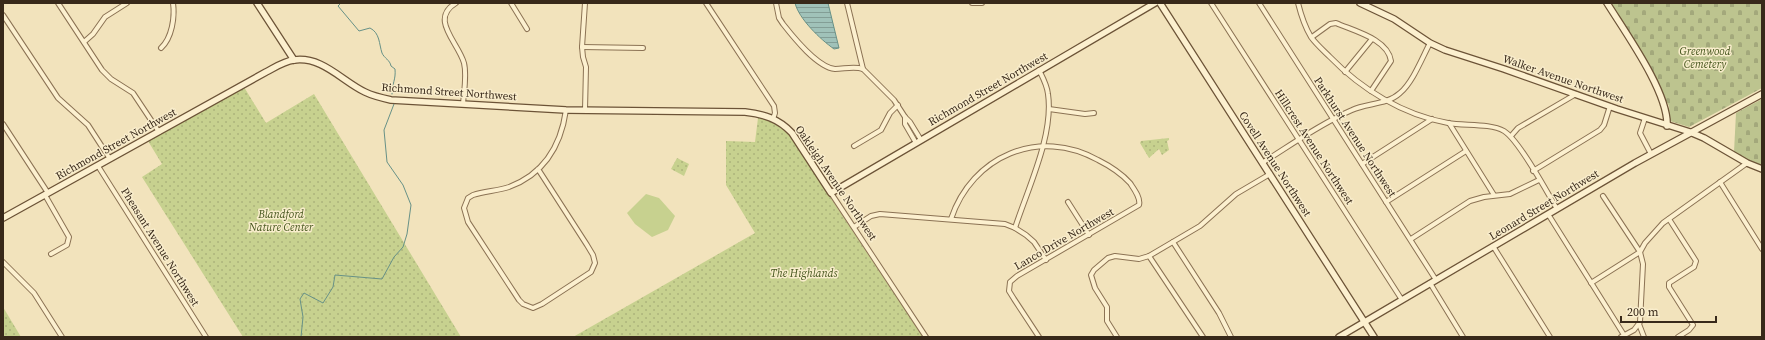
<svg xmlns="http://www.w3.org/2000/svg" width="1765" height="340" viewBox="0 0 1765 340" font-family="'Source Serif 4',serif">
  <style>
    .cemetery { fill: url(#cemetery-stones) }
    .park { fill: url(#park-dots) }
    .garden { fill: #c7d18f }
    .water { fill: url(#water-rules); stroke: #679187 }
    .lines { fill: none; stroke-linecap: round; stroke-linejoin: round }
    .stream { stroke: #679187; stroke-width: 1 }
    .street-casing { stroke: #8b7254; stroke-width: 6 }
    .secondary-casing { stroke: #6c5337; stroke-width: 8 }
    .street { stroke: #fcf0cf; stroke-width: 4 }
    .secondary { stroke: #fcf0cf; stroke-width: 5.5 }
    .labels { text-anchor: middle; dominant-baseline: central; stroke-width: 3; stroke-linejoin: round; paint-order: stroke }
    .park-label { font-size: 11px; font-style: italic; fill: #47571f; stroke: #f9edcc }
    .street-label { font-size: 11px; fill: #38291a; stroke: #f9edcc }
  </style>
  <defs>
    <pattern id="cemetery-stones" width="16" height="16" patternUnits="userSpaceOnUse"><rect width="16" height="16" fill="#bdc48f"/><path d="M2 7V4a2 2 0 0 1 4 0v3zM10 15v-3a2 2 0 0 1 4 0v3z" fill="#a3a87b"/></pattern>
    <pattern id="park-dots" width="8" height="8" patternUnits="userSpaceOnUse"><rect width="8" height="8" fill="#c7d18f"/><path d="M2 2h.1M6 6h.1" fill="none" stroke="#acb37b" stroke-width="1.8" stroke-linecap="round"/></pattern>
    <pattern id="water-rules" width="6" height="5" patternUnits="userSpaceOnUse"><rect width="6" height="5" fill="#a0c2b9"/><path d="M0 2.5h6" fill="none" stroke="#839e96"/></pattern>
  </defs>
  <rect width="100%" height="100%" fill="#f2e3bc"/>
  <g class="cemetery">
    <path d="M1607,3h155v85l-73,39 -19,-6 -1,-15 -9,-17z"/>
    <path d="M1762,99v67l-8,-2 -20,-12 2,-39z"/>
  </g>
  <g class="park">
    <path d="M244,87l22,36 48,-29 147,243h-218l-101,-160 20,-13 -14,-23z"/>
    <path d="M758,118h7l22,14 136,205h-350l182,-104 -29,-48v-44l29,1z"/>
    <path d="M1169,138v2l-2,1 2,9 -7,5 -3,-6 -10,9 -9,-15 1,-2z"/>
    <path d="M677,158l12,6 -5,12 -13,-7z"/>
    <path d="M3,307l18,30h-18z"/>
  </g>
  <path class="garden" d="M646,194l13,4 16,18 -7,14 -16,7 -17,-13 -8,-11z"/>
  <path class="water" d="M795,3h33l11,45 -5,1c-14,-10 -35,-30 -39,-46z"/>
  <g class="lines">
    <g class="stream">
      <path d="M341,3l-3,3 21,25 11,-3c10,5 9,16 12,25 2,5 8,7 9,13l4,3c1,11 -3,14 -3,25"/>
      <path d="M301,337l2,-20 -3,-18 4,-6 19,10 10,-16 2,-12 47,4 12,-22 9,-10 4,-13 4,-29 -8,-20 -16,-23 -3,-32 10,-26"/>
    </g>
    <g class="street-casing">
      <g id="street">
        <path d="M58,3l44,67 9,9 22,14 26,39"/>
        <path d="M456,3c-27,16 2,39 8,60 3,12 0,28 -1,41"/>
        <path d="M511,3l16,26"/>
        <path d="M706,3l68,103 1,7 -2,6"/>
        <path d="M776,3l3,15 4,6c11,14 34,43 52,45 9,0 19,-3 28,0l31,31 11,17 5,5 11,18"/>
        <path d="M847,3l16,66"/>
        <path d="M972,3h10"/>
        <path d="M1211,3l191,297"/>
        <path d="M1259,3l177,277"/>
        <path d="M1298,3c3,12 7,24 13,34 5,7 13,14 19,20 31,32 73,58 118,66 16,3 42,0 56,8 15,9 43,61 53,78"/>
        <path d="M3,15l55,83 30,27 22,34"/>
        <path d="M1312,37l18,-13 6,-1c18,8 52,16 55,38l-20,30"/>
        <path d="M84,42l9,-8 12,-17 22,-14"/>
        <path d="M582,47l61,1"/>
        <path d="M161,48c11,-10 14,-31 12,-45"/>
        <path d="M1345,72l27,-33"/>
        <path d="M1049,109l36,5 9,-1"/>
        <path d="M585,110l1,-43 -3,-10 -1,-10 3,-44"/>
        <path d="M905,117v7l11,19"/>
        <path d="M1645,118l-5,15 11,21"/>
        <path d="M1449,123l45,72"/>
        <path d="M3,124l45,69"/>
        <path d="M1511,136l7,-8 58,-34"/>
        <path d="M854,146l27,-16 9,-17 8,-8"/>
        <path d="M1262,163c29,-18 58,-39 90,-53 15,-7 35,-5 48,-17 13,-11 22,-35 30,-50"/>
        <path d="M1362,164l70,-45"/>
        <path d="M98,166l108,171"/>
        <path d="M538,169l49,76 6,10 2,8 -4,9 -49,32 -9,4 -10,-4 -4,-4 -51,-78 -4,-14 4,-10 5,-3c12,-4 24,-4 36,-8 35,-13 52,-42 57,-77"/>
        <path d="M1533,171l67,-41 4,-5 6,-19"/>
        <path d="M1720,182l42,67"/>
        <path d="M831,193l95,144"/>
        <path d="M45,195l24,42 -2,8 -16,9"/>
        <path d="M1603,196l37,56 3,12 -3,58 -6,8 -13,7"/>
        <path d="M1068,202l21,33"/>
        <path d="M1386,202l80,-51"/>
        <path d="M1548,214l76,121"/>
        <path d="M951,219c21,-63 88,-92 147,-59 12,6 23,13 32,23 4,6 11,15 9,22l-122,71 -7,6 -1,9 5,8 25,38"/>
        <path d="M1669,219l27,42 -2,6 -25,16v4l24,38 -4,5 -11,7"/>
        <path d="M854,227l17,-11 9,-2 125,10 10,4 11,7 8,7 12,18"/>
        <path d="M1015,228c13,-40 39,-93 33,-134 -1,-9 -5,-16 -9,-24"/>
        <path d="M1411,239l59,-38 14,-4 26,-3 29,-14"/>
        <path d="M1173,242l46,71 12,24"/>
        <path d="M1493,246l57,91"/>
        <path d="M1149,256l54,81"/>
        <path d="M3,262l31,31 28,44"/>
        <path d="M1430,283l33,54"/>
        <path d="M1591,283l49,-31 5,-9 18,-20 84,-60"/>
        <path d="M1639,324l5,13"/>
        <path d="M1117,337l-10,-16v-14l-12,-19 -4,-13 3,-5 14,-12 7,-2 24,3 10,-3 51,-30 36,-32 34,-20"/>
      </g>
    </g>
    <g class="secondary-casing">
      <g id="secondary">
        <path d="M257,3l37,57"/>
        <path d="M1160,3l214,334"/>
        <path d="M1360,3l34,16 36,24 15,7 59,19 113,40 73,23 14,6 43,25 15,6"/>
        <path d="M1607,3c18,29 62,90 60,123"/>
        <path d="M3,218l263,-146c8,-4 18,-11 28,-12 28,-4 48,21 71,32 8,4 17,6 26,8l175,10 179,2c19,2 34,7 47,21l39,60 324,-190"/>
        <path d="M1339,337l296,-174 127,-69"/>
      </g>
    </g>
    <use href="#street" class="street"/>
    <use href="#secondary" class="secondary"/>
  </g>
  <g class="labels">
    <g class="park-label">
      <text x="1705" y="51">Greenwood<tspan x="1705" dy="13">Cemetery</tspan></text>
      <text x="281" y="214">Blandford<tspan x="281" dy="13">Nature Center</tspan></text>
      <text x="804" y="273">The Highlands</text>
    </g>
    <g class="street-label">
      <text transform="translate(1563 79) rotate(19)">Walker Avenue Northwest</text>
      <text transform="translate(988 89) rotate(-30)">Richmond Street Northwest</text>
      <text transform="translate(449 92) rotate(4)">Richmond Street Northwest</text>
      <text transform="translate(1355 137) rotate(57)">Parkhurst Avenue Northwest</text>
      <text transform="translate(116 144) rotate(-29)">Richmond Street Northwest</text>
      <text transform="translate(1314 147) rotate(57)">Hillcrest Avenue Northwest</text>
      <text transform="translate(1275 164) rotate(57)">Covell Avenue Northwest</text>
      <text transform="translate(836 183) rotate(56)">Oakleigh Avenue Northwest</text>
      <text transform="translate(1544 205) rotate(-31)">Leonard Street Northwest</text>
      <text transform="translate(1064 239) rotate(-30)">Lanco Drive Northwest</text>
      <text transform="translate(160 247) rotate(58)">Pheasant Avenue Northwest</text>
    </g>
  </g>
  <rect width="1765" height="340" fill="none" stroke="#38291a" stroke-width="8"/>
  <path d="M1621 316v6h95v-6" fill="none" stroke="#38291a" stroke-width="2"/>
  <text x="1627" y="316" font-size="12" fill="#38291a" stroke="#f9edcc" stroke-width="3" paint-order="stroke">200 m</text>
</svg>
